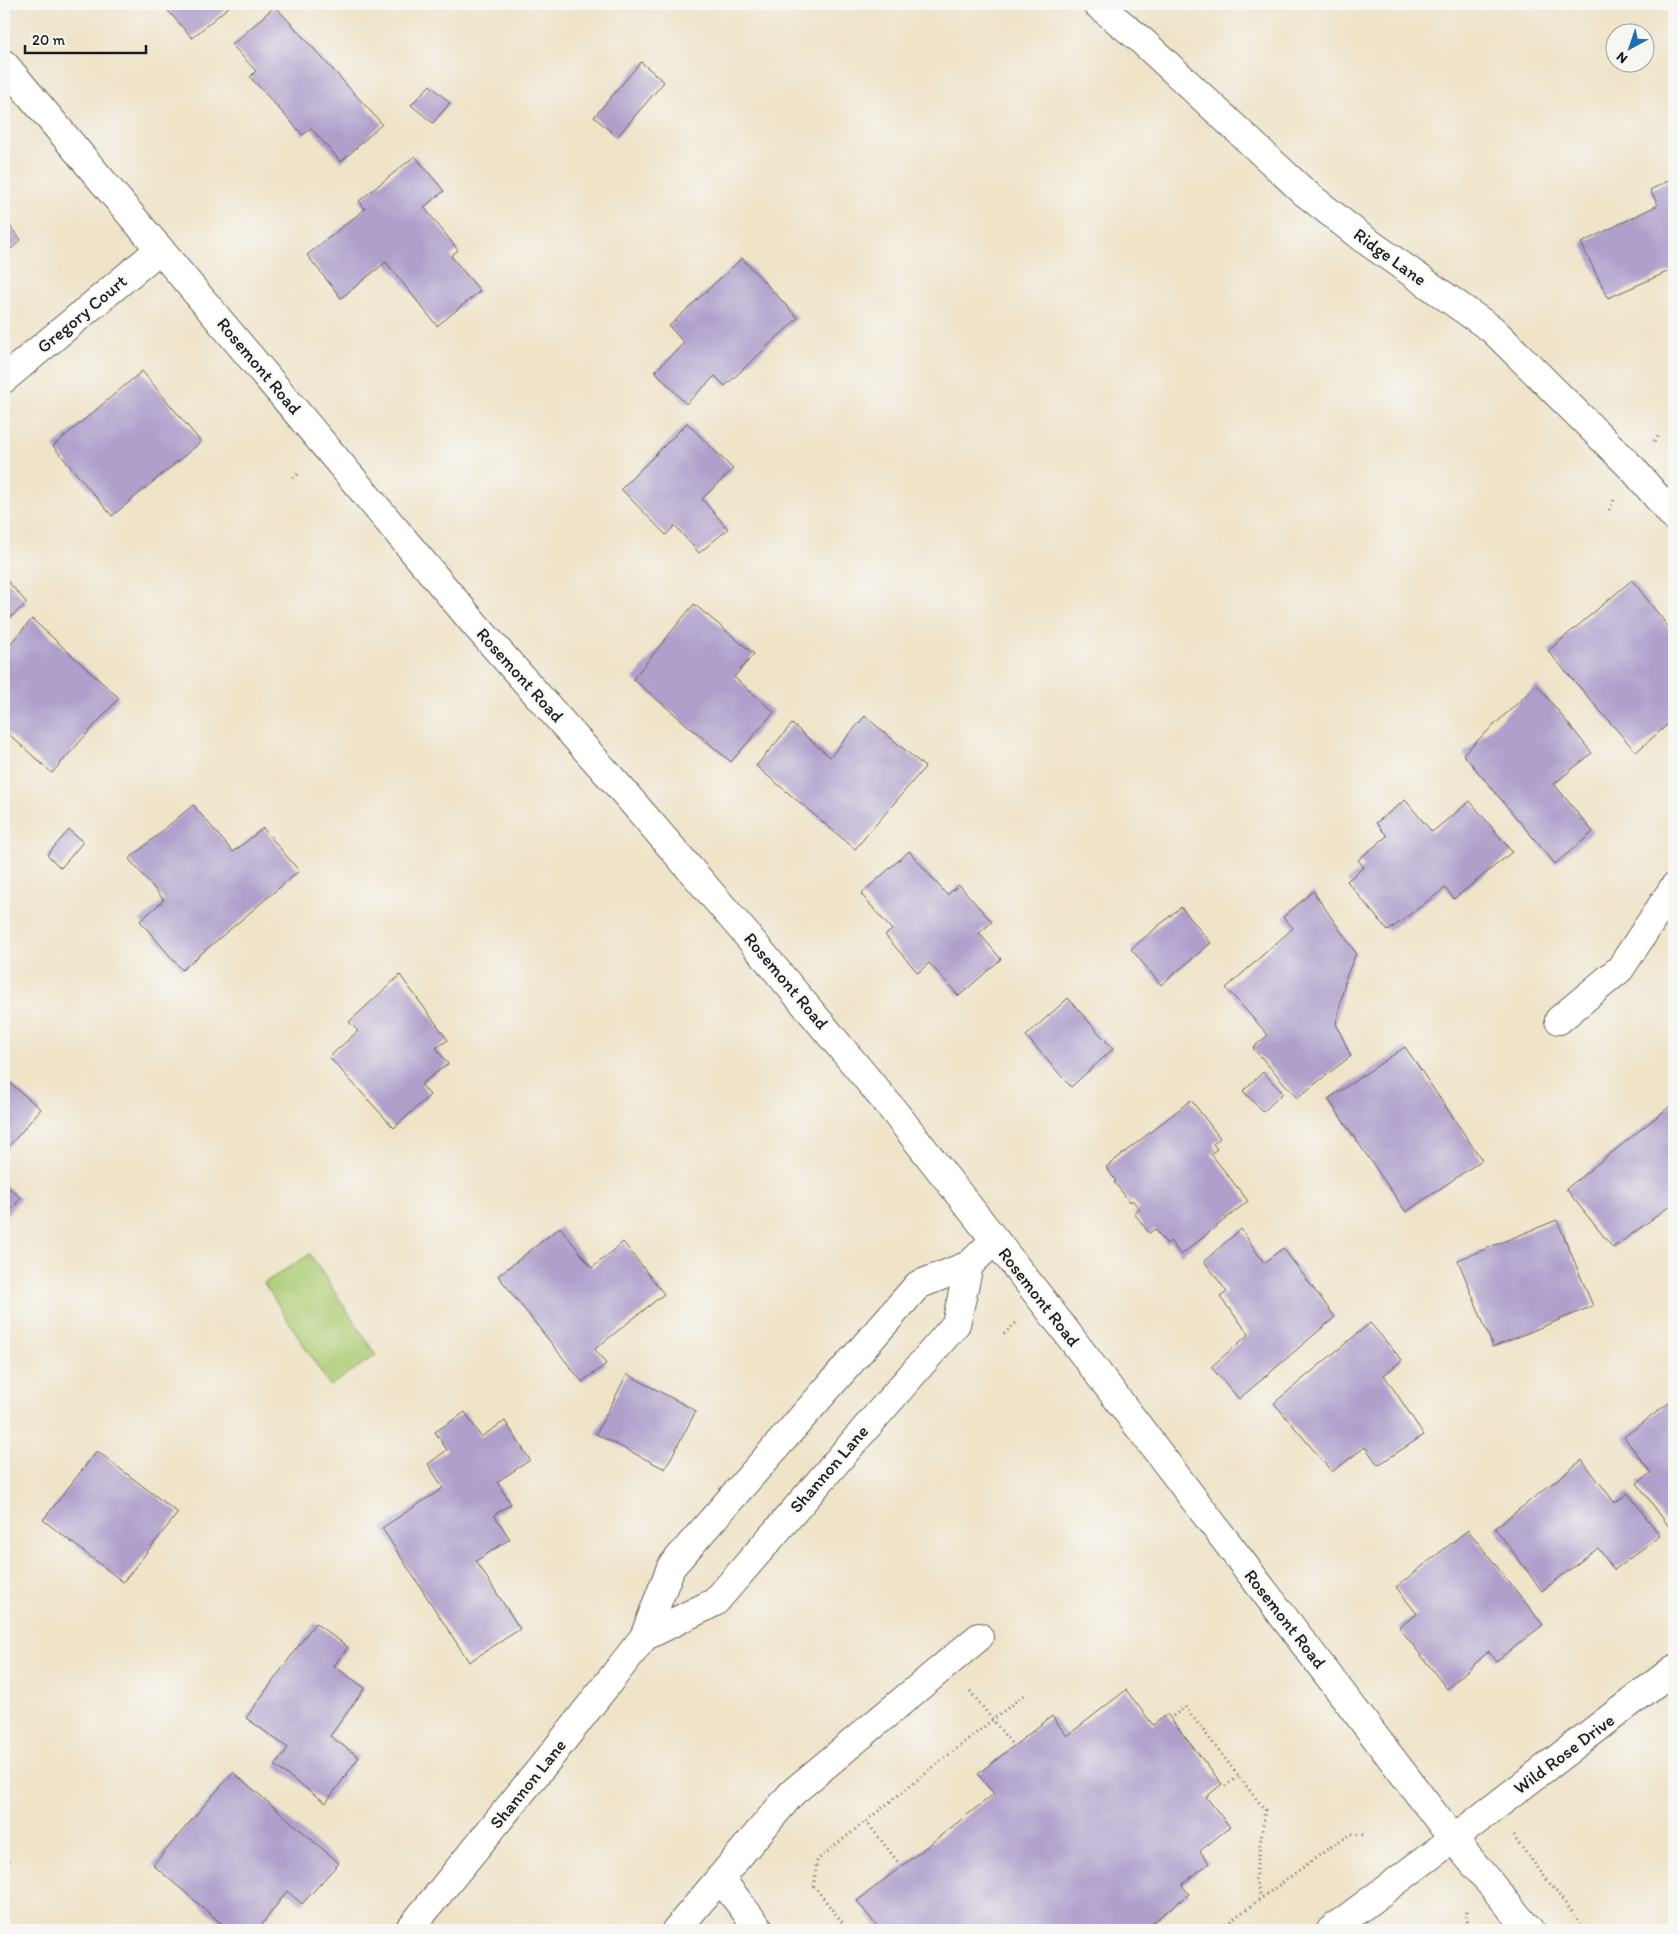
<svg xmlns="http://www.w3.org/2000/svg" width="1678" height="1934" viewBox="0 0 1678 1934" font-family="Itim,sans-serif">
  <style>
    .green { fill: #aecc74; stroke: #657448 }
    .building { fill: #ae9fcb }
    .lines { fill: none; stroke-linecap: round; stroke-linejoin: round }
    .minor-casing { stroke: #666258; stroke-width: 30 }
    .major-casing { stroke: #666258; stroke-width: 30 }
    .path { stroke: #666258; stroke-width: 3; stroke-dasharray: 1 4; stroke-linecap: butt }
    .minor { stroke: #fff; stroke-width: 28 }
    .major { stroke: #fff; stroke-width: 28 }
    .labels { text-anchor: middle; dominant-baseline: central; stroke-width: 4; stroke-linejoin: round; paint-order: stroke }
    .street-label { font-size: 18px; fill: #1c1c1c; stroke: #f6f6f2 }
  </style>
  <rect width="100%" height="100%" fill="#f6f6f2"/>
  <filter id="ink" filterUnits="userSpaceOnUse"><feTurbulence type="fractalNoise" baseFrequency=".02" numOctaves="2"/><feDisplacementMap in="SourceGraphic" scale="10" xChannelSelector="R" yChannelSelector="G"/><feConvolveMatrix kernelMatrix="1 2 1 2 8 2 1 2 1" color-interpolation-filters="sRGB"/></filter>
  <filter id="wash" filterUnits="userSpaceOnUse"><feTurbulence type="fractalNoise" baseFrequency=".0096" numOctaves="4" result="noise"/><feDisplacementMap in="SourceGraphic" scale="20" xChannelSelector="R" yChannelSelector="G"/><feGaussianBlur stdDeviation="1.12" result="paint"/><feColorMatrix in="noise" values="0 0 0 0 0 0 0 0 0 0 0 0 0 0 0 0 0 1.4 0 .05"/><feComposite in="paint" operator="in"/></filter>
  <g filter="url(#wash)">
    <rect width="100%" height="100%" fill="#efe3c8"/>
    <path class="green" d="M310,1254l66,101 -46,31 -66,-103z"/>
    <g id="blocks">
      <g class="building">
        <path d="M162,4h70l-40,34z"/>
        <path d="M275,6l107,118 -41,38 -30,-34 -8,7 -53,-58 6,-6 -24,-26z"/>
        <path d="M641,62l23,20 -47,55 -23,-20z"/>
        <path d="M430,85l20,18 -17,20 -22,-18z"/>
        <path d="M415,156l29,35 -20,16 34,43 -7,6 29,35 -43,35 -51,-64 -45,36 -34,-43 58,-46 -6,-8z"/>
        <path d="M1674,178v91l-66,29 -27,-55 77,-38 -8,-15z"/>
        <path d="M4,219l17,21 -17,15z"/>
        <path d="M742,258l56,60 -73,68 -10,-10 -29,28 -31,-33 29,-28 -15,-17z"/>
        <path d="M142,371l59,71 -89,74 -59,-70z"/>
        <path d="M687,423l46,46 -31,30 26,30 -29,24 -24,-27 -9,9 -45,-46z"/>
        <path d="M4,577l23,26 -23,20z"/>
        <path d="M1632,580l42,54v85l-38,33 -88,-101z"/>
        <path d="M694,604l60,50 -20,23 40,35 -43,50 -98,-83z"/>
        <path d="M32,619l87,79 -67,75 -48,-43v-79z"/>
        <path d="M1537,685l55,68 -38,31 39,48 -38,32 -92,-110z"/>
        <path d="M865,716l60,51 -70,82 -99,-83 36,-42 38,33z"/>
        <path d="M1405,800l27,32 38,-31 42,51 -58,47 -9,-11 -57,43 -41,-50 17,-14 -6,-7 29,-24 -11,-13z"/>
        <path d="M193,805l40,47 30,-24 36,43 -117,99 -42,-49 24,-21 -35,-41z"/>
        <path d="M69,830l14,12 -22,26 -14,-13z"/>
        <path d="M909,851l38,44 12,-10 33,37 -13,11 22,26 -42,37 -30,-33 -11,10 -33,-38 7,-5 -31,-36z"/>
        <path d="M1313,891l43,62 -10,24 -10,47 15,32 -54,42 -44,-50 15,-13 -42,-47 67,-60 -10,-11z"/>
        <path d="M1181,907l30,36 -50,42 -30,-36z"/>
        <path d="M400,975l48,65 -12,8 12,16 -27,20 9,11 -36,33 -65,-71 29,-26 -9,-9z"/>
        <path d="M1068,998l45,51 -42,38 -45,-51z"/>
        <path d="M1405,1047l77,113 -76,52 -78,-113z"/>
        <path d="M1263,1072l20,21 -20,19 -20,-21z"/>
        <path d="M4,1078l37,31 -37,43z"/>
        <path d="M1191,1100l29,38 -7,6 4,5 -6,5 37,47 -67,54 -11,-14 -3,3 -12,-15 -6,4 -15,-20 6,-4 -8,-9 -2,2 -16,-20 2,-1 -10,-14z"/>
        <path d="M1674,1103v100l-61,45 -47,-59z"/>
        <path d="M4,1184l17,14 -17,20z"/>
        <path d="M1557,1220l36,86 -100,41 -35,-87z"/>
        <path d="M560,1227l32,41 31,-26 41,52 -69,55 11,15 -24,18 -84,-106z"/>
        <path d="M1241,1229l23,34 19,-15 52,69 -96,82 -28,-32 38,-33 -29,-37 7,-5 -23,-31z"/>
        <path d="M1370,1323l32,37 -18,15 40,60 -46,30 -13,-18 -33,25 -58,-69z"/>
        <path d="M627,1374l69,37 -31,58 -69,-35z"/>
        <path d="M1674,1399v130l-2,2 -35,-48 14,-10 -27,-36z"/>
        <path d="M465,1412l16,25 24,-16 25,39 -33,22 14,22 -17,11 16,24 -34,22 44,68 -51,33 -87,-134 61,-40 -15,-24 19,-14 -12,-18z"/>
        <path d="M97,1451l81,62 -55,69 -80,-62z"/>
        <path d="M1582,1460l33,43 13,-10 32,43 -46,34 -16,-22 -56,43 -47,-63z"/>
        <path d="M1468,1530l75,95 -47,36 -7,-10 -42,38 -48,-62 18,-13 -21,-27z"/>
        <path d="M315,1623l33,24 -14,19 31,22 -35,48 29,21 -33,46 -51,-37 13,-18 -42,-30z"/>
        <path d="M1126,1690l27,35 14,-11 55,70 -16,13 24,30 -30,24 9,12 -27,22 7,9 -46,36h-263l-23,-29 137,-107 -16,-20 74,-58 15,20z"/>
        <path d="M233,1772l106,91 -37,41 -15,-13 -29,39h-29l-76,-65z"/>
        <path d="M4,1856l6,6 -6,6z"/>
      </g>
    </g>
  </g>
  <g filter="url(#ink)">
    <use href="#blocks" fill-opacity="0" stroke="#666258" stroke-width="1"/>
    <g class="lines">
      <g class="minor-casing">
        <g id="minor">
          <path d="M1097,4l44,36 163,152 57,45 132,93 140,139 41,48"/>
          <path d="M4,379l156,-130"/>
          <path d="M1559,1020l61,-51 54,-82"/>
          <path d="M644,1637l71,-35 241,-278 13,-59"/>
          <path d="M720,1878l40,52"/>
          <path d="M409,1930l141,-173 94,-120 27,-70 247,-282 51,-20 26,-25"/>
          <path d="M676,1930l116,-137 187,-156"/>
          <path d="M1331,1930l122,-91 221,-170"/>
        </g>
      </g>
      <g class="major-casing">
        <path id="major" d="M4,64l474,564 144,162 124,144 147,176 149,190 411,539 76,91"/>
      </g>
      <g class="path">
        <path d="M1654,441l6,-7"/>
        <path d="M293,478l8,-6"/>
        <path d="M1609,510l5,-10"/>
        <path d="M1004,1334l13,-12"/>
        <path d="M970,1691l41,52"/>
        <path d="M1173,1716l12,-9 80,103 -10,70 6,17"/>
        <path d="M1225,1786l14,-10"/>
        <path d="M866,1821l32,41"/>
        <path d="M1513,1836l73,94"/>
        <path d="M1466,1911l1,10 7,9"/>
        <path d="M1156,1929l1,1"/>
        <path d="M848,1930l-34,-44 3,-26 208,-166"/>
        <path d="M1218,1930l118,-87 16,-9 15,1"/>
      </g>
      <use href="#minor" class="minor"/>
      <use href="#major" class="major"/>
    </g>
  </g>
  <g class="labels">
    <g class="street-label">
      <text transform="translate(1390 257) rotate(36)">Ridge Lane</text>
      <text transform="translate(82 314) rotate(-40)">Gregory Court</text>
      <text transform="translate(259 366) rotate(50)">Rosemont Road</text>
      <text transform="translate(520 675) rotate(48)">Rosemont Road</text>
      <text transform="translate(786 981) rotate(50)">Rosemont Road</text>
      <text transform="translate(1039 1297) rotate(52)">Rosemont Road</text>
      <text transform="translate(829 1469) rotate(-49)">Shannon Lane</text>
      <text transform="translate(1285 1619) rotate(52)">Rosemont Road</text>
      <text transform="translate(1564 1754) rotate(-37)">Wild Rose Drive</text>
      <text transform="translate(528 1784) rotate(-51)">Shannon Lane</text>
    </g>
  </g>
  <rect width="1678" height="1934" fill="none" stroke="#f6f6f2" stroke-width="20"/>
  <g transform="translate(1630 48) rotate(220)"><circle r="24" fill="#f6f6f2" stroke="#9f9f9c"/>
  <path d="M0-4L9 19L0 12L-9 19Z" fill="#1f6fb2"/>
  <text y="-8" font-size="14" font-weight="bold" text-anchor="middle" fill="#1c1c1c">N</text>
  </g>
  <path d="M25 45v8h121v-8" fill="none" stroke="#1c1c1c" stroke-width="2.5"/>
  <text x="32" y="45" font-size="15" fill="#1c1c1c" stroke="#f6f6f2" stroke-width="4" paint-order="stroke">20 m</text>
</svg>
